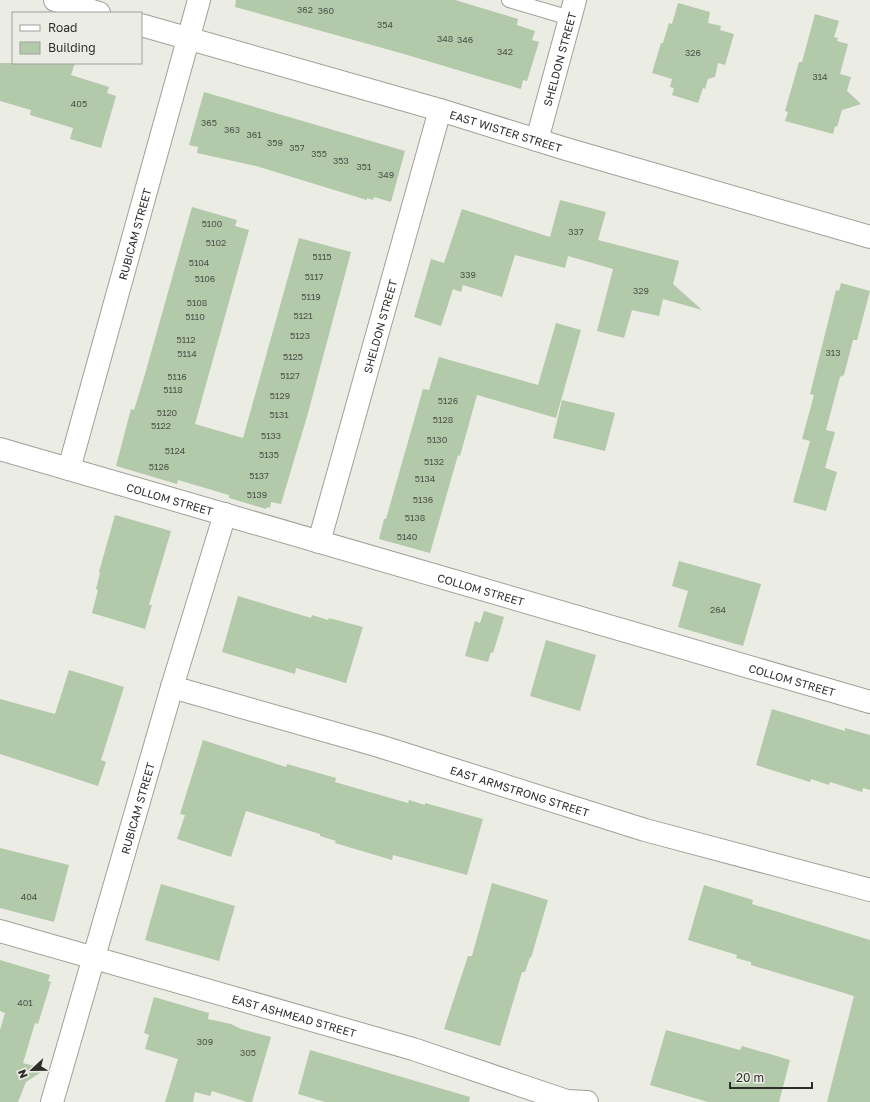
<svg xmlns="http://www.w3.org/2000/svg" width="870" height="1102" viewBox="0 0 870 1102" font-family="'Golos Text',sans-serif">
  <style>
    .building { fill: #b2c9aa }
    .lines { fill: none; stroke-linecap: round; stroke-linejoin: round }
    .service-casing { stroke: #a0a099; stroke-width: 16 }
    .minor-casing { stroke: #a0a099; stroke-width: 24 }
    .service { stroke: #fff; stroke-width: 14 }
    .minor { stroke: #fff; stroke-width: 22 }
    .labels { text-anchor: middle; dominant-baseline: central; stroke-width: 3; stroke-linejoin: round; paint-order: stroke }
    .number-label { font-size: 9px; fill: #4e544a }
    .street-label { font-size: 11px; fill: #2d2d2a; stroke: #ebece4 }
  </style>
  <rect width="100%" height="100%" fill="#ebece4"/>
  <g class="building">
    <path d="M236,0h219l63,19 -1,6 18,6 -3,9 7,2 -12,39 -4,-1 -2,9 -117,-35 -169,-47z"/>
    <path d="M678,3l32,9 -2,11 13,3 -1,4 14,4 -9,31 -7,-2 -3,14 -7,2 -3,10 -2,-1 -5,15 -26,-8 2,-7 -4,-1 2,-8 -20,-6 9,-30h2l6,-20 3,1z"/>
    <path d="M815,14l24,7 -5,16 4,1 -1,3 11,3 -8,30 11,3 -4,14 14,13 -19,6 -5,17 -2,-1 -2,8 -48,-13 3,-9 -3,-1 14,-49h3z"/>
    <path d="M0,63h75l-4,12 38,12 -2,6 9,3 -15,52 -31,-9 3,-11 -43,-13 1,-5 -31,-9z"/>
    <path d="M204,92l201,59 -14,51 -17,-5 -1,3 -6,-2v2l-111,-34 -59,-13 1,-6 -9,-2z"/>
    <path d="M560,200l46,12 -8,28 81,21 -6,23 29,26 -39,-11 -4,17 -27,-6 -8,28 -27,-7 16,-62 -45,-13 -3,12 -50,-13 -13,42 -39,-12 -2,7 -8,-3 -12,37 -27,-9 17,-58 13,4 18,-54 88,28z"/>
    <path d="M192,207l45,13 -2,6 14,4 -54,194 48,14 56,-200 52,14 -43,161 -27,91 -10,-2 -1,6 -3,-1 -1,2 -37,-11v-3l-51,-15 -1,4 -61,-18 15,-57 3,1 11,-36z"/>
    <path d="M841,283l29,8 -13,49h-4l-9,35 -4,2 -14,53 9,2 -10,36 12,4 -11,39 -33,-9 17,-61 -8,-2 12,-44 -4,-1 26,-104 3,1z"/>
    <path d="M556,323l25,7 -25,88 -79,-23 -17,61 -2,-1 -28,98 -51,-14 5,-20h2l37,-130 6,1 10,-33 99,28z"/>
    <path d="M562,400l53,13 -10,38 -52,-13z"/>
    <path d="M115,515l56,16 -22,74h3l-7,24 -53,-16 6,-23 -2,-1 4,-16 -1,-1z"/>
    <path d="M679,561l82,23 -18,62 -65,-19 10,-36 -16,-5z"/>
    <path d="M238,596l73,22 1,-3 16,5 1,-2 34,9 -17,56 -50,-15 -1,6 -73,-22z"/>
    <path d="M484,611l20,6 -11,36 -2,-1 -3,10 -23,-6 10,-35 5,2z"/>
    <path d="M546,640l50,15 -16,56 -50,-15z"/>
    <path d="M69,670l55,17 -23,73 5,2 -8,24 -98,-32v-55l55,15z"/>
    <path d="M772,709l73,22v-3l25,7v55l-7,-2 -1,4 -32,-10 -1,3 -18,-6 -1,3 -54,-17z"/>
    <path d="M203,740l83,27 1,-3 49,14 -1,4 24,7 49,14 1,-3 16,5v-2l58,16 -16,56 -74,-20 -1,5 -57,-17 1,-2 -16,-5v-2l-74,-23 -15,46 -54,-18 8,-24 -5,-1z"/>
    <path d="M0,848l69,17 -15,57 -54,-14z"/>
    <path d="M492,883l56,17 -17,58 -1,-1 -5,15h-3l-22,74 -56,-17 24,-73h4z"/>
    <path d="M161,884l74,22 -16,55 -74,-21z"/>
    <path d="M704,885l49,15 -1,4 118,36v162h-43l27,-106 -103,-31v-3l-15,-4 1,-3 -49,-15z"/>
    <path d="M0,960l50,15 -2,6 3,1 -13,42 -3,-1 -12,40 23,6 -20,13 -8,20h-18v-72l5,-17 -5,-2z"/>
    <path d="M154,997l55,16 -1,6 23,5 10,5 30,8 -19,65h-5l-35,-11 -2,5 -15,-4 -2,10h-28l13,-43 -33,-10 4,-14 -5,-2z"/>
    <path d="M666,1030l74,20 2,-4 48,14 -11,42h-71l-58,-17z"/>
    <path d="M310,1050l160,47 -1,5h-144l-27,-8z"/>
  </g>
  <g class="lines">
    <g class="service-casing">
      <path id="service" d="M509,0l61,18"/>
    </g>
    <g class="minor-casing">
      <g id="minor">
        <path d="M55,0l44,13"/>
        <path id="s1" d="M141,25l299,85 126,39 304,88"/>
        <path id="s2" d="M537,140l38,-140"/>
        <path id="s3" d="M0,449l870,253"/>
        <path id="s4" d="M69,469l130,-469"/>
        <path id="s5" d="M319,542l121,-432"/>
        <path id="s6" d="M172,687l207,59 266,84 225,60"/>
        <path id="s7" d="M0,931l413,118 154,52 20,1"/>
        <path id="s8" d="M52,1102l120,-415 53,-173"/>
      </g>
    </g>
    <use href="#service" class="service"/>
    <use href="#minor" class="minor"/>
  </g>
  <g class="labels">
    <g class="number-label">
      <text x="305" y="9">362</text>
      <text x="326" y="10">360</text>
      <text x="385" y="24">354</text>
      <text x="445" y="38">348</text>
      <text x="465" y="39">346</text>
      <text x="505" y="51">342</text>
      <text x="693" y="52">326</text>
      <text x="820" y="76">314</text>
      <text x="79" y="103">405</text>
      <text x="209" y="122">365</text>
      <text x="232" y="129">363</text>
      <text x="254" y="134">361</text>
      <text x="275" y="142">359</text>
      <text x="297" y="147">357</text>
      <text x="319" y="153">355</text>
      <text x="341" y="160">353</text>
      <text x="364" y="166">351</text>
      <text x="386" y="174">349</text>
      <text x="212" y="223">5100</text>
      <text x="576" y="231">337</text>
      <text x="216" y="242">5102</text>
      <text x="322" y="256">5115</text>
      <text x="199" y="262">5104</text>
      <text x="468" y="274">339</text>
      <text x="314" y="276">5117</text>
      <text x="205" y="278">5106</text>
      <text x="641" y="290">329</text>
      <text x="311" y="296">5119</text>
      <text x="197" y="302">5108</text>
      <text x="303" y="315">5121</text>
      <text x="195" y="316">5110</text>
      <text x="300" y="335">5123</text>
      <text x="186" y="339">5112</text>
      <text x="833" y="352">313</text>
      <text x="187" y="353">5114</text>
      <text x="293" y="356">5125</text>
      <text x="290" y="375">5127</text>
      <text x="177" y="376">5116</text>
      <text x="173" y="389">5118</text>
      <text x="280" y="395">5129</text>
      <text x="448" y="400">5126</text>
      <text x="167" y="412">5120</text>
      <text x="279" y="414">5131</text>
      <text x="443" y="419">5128</text>
      <text x="161" y="425">5122</text>
      <text x="271" y="435">5133</text>
      <text x="437" y="439">5130</text>
      <text x="175" y="450">5124</text>
      <text x="269" y="454">5135</text>
      <text x="434" y="461">5132</text>
      <text x="159" y="466">5126</text>
      <text x="259" y="475">5137</text>
      <text x="425" y="478">5134</text>
      <text x="257" y="494">5139</text>
      <text x="423" y="499">5136</text>
      <text x="415" y="517">5138</text>
      <text x="407" y="536">5140</text>
      <text x="718" y="609">264</text>
      <text x="29" y="896">404</text>
      <text x="25" y="1002">401</text>
      <text x="205" y="1041">309</text>
      <text x="248" y="1052">305</text>
    </g>
    <g class="street-label">
      <text stroke="none"><textPath href="#s2" startOffset="84">SHELDON STREET</textPath></text>
      <text stroke="none"><textPath href="#s1" startOffset="380">EAST WISTER STREET</textPath></text>
      <text stroke="none"><textPath href="#s4" startOffset="244">RUBICAM STREET</textPath></text>
      <text stroke="none"><textPath href="#s5" startOffset="224">SHELDON STREET</textPath></text>
      <text stroke="none"><textPath href="#s3" startOffset="177">COLLOM STREET</textPath></text>
      <text stroke="none"><textPath href="#s3" startOffset="501">COLLOM STREET</textPath></text>
      <text stroke="none"><textPath href="#s3" startOffset="825">COLLOM STREET</textPath></text>
      <text stroke="none"><textPath href="#s6" startOffset="363">EAST ARMSTRONG STREET</textPath></text>
      <text stroke="none"><textPath href="#s8" startOffset="306">RUBICAM STREET</textPath></text>
      <text stroke="none"><textPath href="#s7" startOffset="306">EAST ASHMEAD STREET</textPath></text>
    </g>
  </g>
  <rect x="12" y="12" width="130" height="52" fill="#ebece4" stroke="#9fa09a"/>
  <rect x="20" y="25" width="20" height="6" fill="#ffffff" stroke="#9fa09a"/>
  <text x="48" y="32" font-size="12" fill="#2d2d2a">Road</text>
  <rect x="20" y="42" width="20" height="12" fill="#b2c9aa" stroke="#9fa09a"/>
  <text x="48" y="52" font-size="12" fill="#2d2d2a">Building</text>
  <g transform="translate(32 1070) rotate(248)" stroke="#ebece4" stroke-width="3" paint-order="stroke">
  <path d="M0-3L7 15L0 10L-7 15Z" fill="#2d2d2a"/>
  <text y="-6" font-size="11" font-weight="bold" text-anchor="middle" fill="#2d2d2a">N</text>
  </g>
  <path d="M730 1082v6h82v-6" fill="none" stroke="#2d2d2a" stroke-width="2"/>
  <text x="736" y="1082" font-size="12" fill="#2d2d2a" stroke="#ebece4" stroke-width="3" paint-order="stroke">20 m</text>
</svg>
